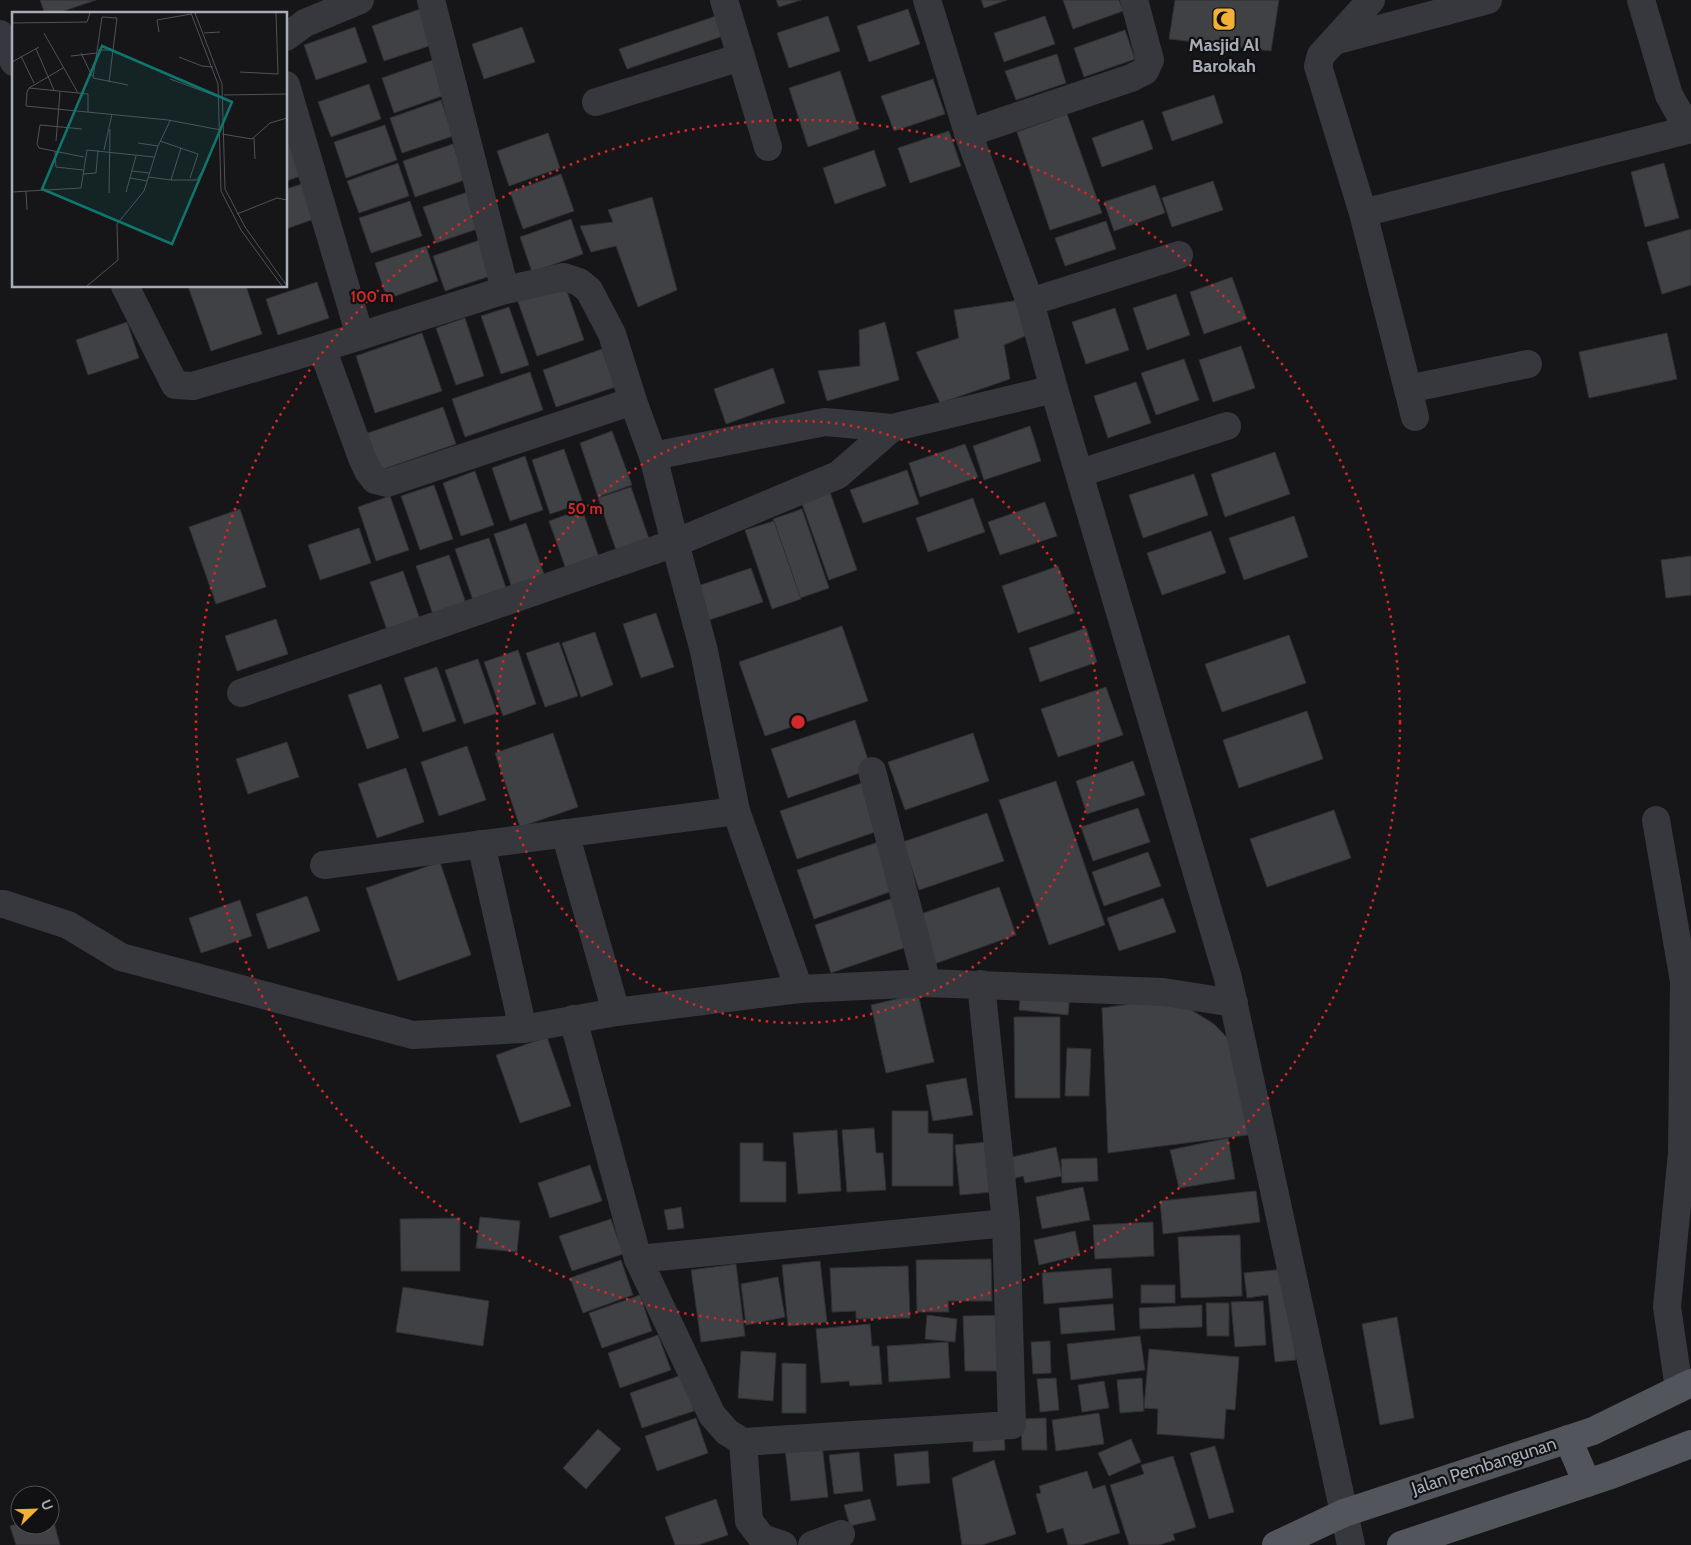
<svg xmlns="http://www.w3.org/2000/svg" width="1691" height="1545" viewBox="0 0 1691 1545" font-family="Cabin,sans-serif">
  <style>
    .building { fill: #404145; stroke: #303034 }
    .lines { fill: none; stroke-linecap: round; stroke-linejoin: round }
    .minor { stroke: #37383d; stroke-width: 28 }
    .major { stroke: #53555c; stroke-width: 28 }
    .ring { fill: none; stroke: #d62828; stroke-width: 2.5; stroke-dasharray: 2.5 5 }
    .labels { text-anchor: middle; dominant-baseline: central; stroke-width: 4.5; stroke-linejoin: round; paint-order: stroke }
    .poi-label { font-size: 18px; font-weight: bold; fill: #a8adb8; stroke: #111113 }
    .street-label { font-size: 18px; fill: #a8adb8; stroke: #111113 }
    .inset-road { fill: none; stroke: #505258; stroke-width: 1 }
    .view { fill: #0f766e; fill-opacity: 0.15; stroke: #0f766e; stroke-width: 2.5 }
    .inset-edge { fill: none; stroke: #a8adb8; stroke-width: 2.5 }
    .centre { fill: #d62828; stroke: #111113; stroke-width: 2.5 }
    .ring-label { font-size: 15px; text-anchor: middle; font-weight: bold; fill: #d62828; stroke: #111113; stroke-width: 4.5; stroke-linejoin: round; paint-order: stroke }
  </style>
  <rect width="100%" height="100%" fill="#161618"/>
  <g class="building">
    <path d="M40,0h56l-41,14h-10z"/>
    <path d="M776,0h25l-22,7z"/>
    <path d="M981,0h26l-23,8z"/>
    <path d="M1063,0h56l4,11 -50,18z"/>
    <path d="M1175,0h104l-8,51 -102,-12z"/>
    <path d="M423,8l12,36 -51,17 -12,-35z"/>
    <path d="M908,9l12,35 -51,18 -12,-36z"/>
    <path d="M719,15l7,20 -99,34 -8,-20z"/>
    <path d="M828,16l12,35 -51,17 -12,-35z"/>
    <path d="M1045,16l10,28 -51,18 -10,-29z"/>
    <path d="M355,27l12,35 -51,18 -12,-35z"/>
    <path d="M522,27l13,35 -51,17 -12,-35z"/>
    <path d="M1125,30l10,29 -51,18 -10,-29z"/>
    <path d="M1057,54l9,29 -50,17 -11,-29z"/>
    <path d="M433,60l12,35 -51,18 -12,-35z"/>
    <path d="M840,71l19,58 -51,18 -19,-59z"/>
    <path d="M933,79l12,35 -51,17 -13,-35z"/>
    <path d="M369,84l12,35 -50,18 -13,-35z"/>
    <path d="M1214,95l9,28 -51,18 -10,-29z"/>
    <path d="M441,100l12,36 -51,17 -12,-35z"/>
    <path d="M1067,114l35,99 -52,17 -33,-98z"/>
    <path d="M1143,120l10,29 -51,18 -10,-29z"/>
    <path d="M385,125l12,35 -51,18 -12,-36z"/>
    <path d="M949,131l12,35 -51,17 -12,-35z"/>
    <path d="M548,133l12,35 -51,18 -12,-35z"/>
    <path d="M295,139l12,35 -21,7v-40z"/>
    <path d="M453,144l12,36 -50,17 -12,-36z"/>
    <path d="M874,150l12,36 -51,18 -12,-36z"/>
    <path d="M398,163l11,33 -50,17 -12,-32z"/>
    <path d="M1664,163l15,55 -34,9 -14,-55z"/>
    <path d="M561,174l13,37 -51,18 -13,-37z"/>
    <path d="M1213,181l10,29 -51,17 -10,-29z"/>
    <path d="M302,184l12,35 -28,10v-40z"/>
    <path d="M1155,185l10,28 -51,18 -10,-29z"/>
    <path d="M474,190l12,36 -50,17 -13,-36z"/>
    <path d="M652,197l25,93 -39,17 -22,-61 -25,6 -11,-26 33,-4 -5,-12z"/>
    <path d="M410,201l12,35 -51,17 -12,-35z"/>
    <path d="M571,219l12,35 -51,18 -12,-35z"/>
    <path d="M1106,221l10,28 -51,17 -10,-28z"/>
    <path d="M1691,229v56l-29,9 -15,-52z"/>
    <path d="M483,239l13,35 -51,17 -12,-35z"/>
    <path d="M426,246l12,35 -51,18 -12,-36z"/>
    <path d="M1232,277l15,42 -43,15 -14,-42z"/>
    <path d="M317,282l12,36 -51,17 -12,-36z"/>
    <path d="M564,283l20,57 -47,16 -20,-57z"/>
    <path d="M188,286h58l16,48 -51,17z"/>
    <path d="M1176,294l14,41 -43,15 -14,-42z"/>
    <path d="M1019,300l11,34 -26,11 6,34 -70,24 -24,-51 43,-14 -5,-28z"/>
    <path d="M509,307l20,58 -28,9 -20,-58z"/>
    <path d="M1115,308l14,42 -43,14 -14,-42z"/>
    <path d="M465,318l19,58 -28,9 -20,-57z"/>
    <path d="M127,322l12,36 -51,17 -12,-35z"/>
    <path d="M885,322l14,58 -72,21 -9,-30 42,-5 -1,-36z"/>
    <path d="M422,333l20,58 -67,22 -19,-57z"/>
    <path d="M1667,333l10,46 -88,19 -10,-46z"/>
    <path d="M1241,346l14,42 -42,14 -14,-42z"/>
    <path d="M602,349l13,38 -59,20 -13,-37z"/>
    <path d="M1184,359l15,41 -43,15 -15,-42z"/>
    <path d="M773,368l12,35 -59,21 -12,-35z"/>
    <path d="M530,372l13,38 -78,27 -13,-38z"/>
    <path d="M1136,382l15,41 -43,15 -14,-42z"/>
    <path d="M443,407l13,37 -78,27 -13,-37z"/>
    <path d="M1030,426l11,35 -57,19 -11,-34z"/>
    <path d="M612,431l20,54 -34,12 -18,-54z"/>
    <path d="M965,444l13,33 -58,20 -11,-34z"/>
    <path d="M564,449l19,54 -33,11 -18,-54z"/>
    <path d="M1275,452l15,42 -65,23 -14,-43z"/>
    <path d="M525,456l18,54 -33,11 -18,-53z"/>
    <path d="M907,470l12,34 -56,19 -13,-33z"/>
    <path d="M475,471l19,54 -33,11 -18,-53z"/>
    <path d="M1194,474l14,41 -65,23 -14,-43z"/>
    <path d="M434,485l19,54 -33,11 -19,-54z"/>
    <path d="M631,487l18,52 -33,11 -18,-52z"/>
    <path d="M830,492l27,78 -28,10 -28,-79z"/>
    <path d="M390,496l19,54 -33,11 -18,-54z"/>
    <path d="M973,498l12,34 -57,20 -12,-34z"/>
    <path d="M1045,502l12,34 -57,19 -12,-33z"/>
    <path d="M240,509l26,78 -50,17 -27,-77z"/>
    <path d="M582,509l19,54 -33,12 -19,-54z"/>
    <path d="M802,509l27,79 -29,10 -27,-79z"/>
    <path d="M1294,516l14,41 -64,23 -15,-42z"/>
    <path d="M774,521l27,78 -29,10 -27,-79z"/>
    <path d="M526,523l19,54 -33,11 -18,-54z"/>
    <path d="M359,528l12,35 -51,17 -12,-35z"/>
    <path d="M1211,531l15,42 -64,22 -15,-42z"/>
    <path d="M489,538l18,53 -33,12 -19,-54z"/>
    <path d="M449,555l19,54 -33,11 -19,-54z"/>
    <path d="M1691,556v39l-25,3 -5,-38z"/>
    <path d="M1058,566l17,47 -57,20 -16,-47z"/>
    <path d="M751,568l12,34 -57,19 -11,-34z"/>
    <path d="M403,571l19,54 -33,11 -19,-54z"/>
    <path d="M656,613l18,54 -33,11 -18,-54z"/>
    <path d="M276,619l12,35 -51,17 -12,-35z"/>
    <path d="M842,626l26,75 -103,35 -26,-74z"/>
    <path d="M1086,628l11,34 -57,20 -11,-34z"/>
    <path d="M595,632l18,53 -32,12 -19,-54z"/>
    <path d="M1289,635l17,48 -84,29 -17,-48z"/>
    <path d="M559,642l19,54 -33,11 -19,-54z"/>
    <path d="M518,650l18,54 -33,12 -19,-54z"/>
    <path d="M478,659l19,54 -33,11 -19,-54z"/>
    <path d="M437,667l19,54 -33,11 -19,-54z"/>
    <path d="M381,684l18,54 -32,11 -19,-54z"/>
    <path d="M1106,687l17,48 -65,22 -17,-48z"/>
    <path d="M1307,711l16,48 -84,29 -16,-48z"/>
    <path d="M855,720l16,49 -83,29 -17,-49z"/>
    <path d="M553,733l25,74 -58,20 -25,-74z"/>
    <path d="M973,733l16,48 -84,29 -17,-48z"/>
    <path d="M287,742l12,35 -51,17 -12,-35z"/>
    <path d="M467,746l19,54 -47,16 -18,-54z"/>
    <path d="M1133,761l12,34 -58,19 -11,-33z"/>
    <path d="M406,768l18,54 -47,16 -19,-54z"/>
    <path d="M1056,781l49,144 -56,20 -50,-145z"/>
    <path d="M865,782l16,48 -84,29 -17,-48z"/>
    <path d="M1138,808l12,34 -57,19 -12,-34z"/>
    <path d="M1334,810l17,48 -84,29 -17,-48z"/>
    <path d="M987,813l17,48 -85,29 -16,-48z"/>
    <path d="M881,841l17,48 -84,30 -17,-49z"/>
    <path d="M1148,852l13,34 -57,20 -12,-34z"/>
    <path d="M440,862l31,93 -73,26 -32,-93z"/>
    <path d="M999,887l17,48 -85,30 -16,-49z"/>
    <path d="M307,896l13,35 -52,18 -12,-35z"/>
    <path d="M899,896l16,48 -84,29 -16,-48z"/>
    <path d="M1163,898l13,34 -57,19 -12,-33z"/>
    <path d="M240,900l12,36 -51,17 -12,-35z"/>
    <path d="M1021,990l49,5 -2,20 -49,-5z"/>
    <path d="M918,994l16,68 -48,11 -15,-68z"/>
    <path d="M1172,998l42,26 25,26 16,84 -147,19 -6,-145z"/>
    <path d="M1014,1017h46v81h-45z"/>
    <path d="M547,1037l24,69 -51,17 -24,-68z"/>
    <path d="M1067,1048l24,1 -2,47h-24z"/>
    <path d="M966,1078l7,37 -40,6 -7,-36z"/>
    <path d="M892,1111h36v22l25,1v52h-61z"/>
    <path d="M874,1128l2,25h7l3,37 -39,2 -5,-62z"/>
    <path d="M837,1130l4,61 -43,3 -5,-61z"/>
    <path d="M1228,1138l7,41 -56,9 -9,-38z"/>
    <path d="M988,1142l5,50 -33,3 -5,-50z"/>
    <path d="M740,1143h23v18l23,1v40h-46z"/>
    <path d="M1056,1147l6,29 -37,7 -2,-7 -11,3 -4,-21z"/>
    <path d="M1097,1158l1,23 -36,2 -1,-24z"/>
    <path d="M590,1165l12,36 -52,17 -12,-35z"/>
    <path d="M1083,1187l7,33 -48,9 -6,-32z"/>
    <path d="M1256,1191l4,31 -97,12 -3,-33z"/>
    <path d="M681,1207l3,21 -16,2 -4,-20z"/>
    <path d="M480,1217l40,4 -3,31 -41,-4z"/>
    <path d="M460,1218v53h-59l-1,-52z"/>
    <path d="M611,1219l12,35 -51,17 -13,-35z"/>
    <path d="M1153,1222l1,34 -59,3 -2,-34z"/>
    <path d="M1075,1231l5,24 -41,10 -5,-25z"/>
    <path d="M1240,1235l2,61 -61,2 -3,-61z"/>
    <path d="M991,1259l1,42h-44l1,11h-32l-1,-52z"/>
    <path d="M621,1260l12,35 -50,18 -13,-35z"/>
    <path d="M820,1261l7,61 -39,4 -6,-61z"/>
    <path d="M736,1264l9,72 -44,6 -10,-72z"/>
    <path d="M908,1266l2,52 -54,1v-8l-24,1 -2,-44z"/>
    <path d="M1111,1268l2,30 -69,6 -2,-31z"/>
    <path d="M1286,1269l10,91 -21,2 -7,-67 -21,3 -3,-25z"/>
    <path d="M778,1277l7,40 -39,8 -5,-41z"/>
    <rect x="1141" y="1285" width="34" height="18"/>
    <path d="M403,1287l86,14 -6,45 -87,-14z"/>
    <path d="M640,1295l12,36 -50,17 -13,-35z"/>
    <path d="M1263,1301l3,44 -31,2 -4,-45z"/>
    <path d="M1206,1303h23v33h-22z"/>
    <path d="M1113,1304l2,26 -54,4 -2,-26z"/>
    <path d="M1202,1305v22l-62,2 -1,-21z"/>
    <path d="M927,1315l30,4 -2,23 -30,-3z"/>
    <path d="M1006,1315l2,56h-43l-2,-55z"/>
    <path d="M1397,1317l17,101 -34,7 -18,-101z"/>
    <path d="M870,1324l2,22h7l3,38 -32,2 -1,-5 -28,2 -5,-54z"/>
    <path d="M658,1335l13,35 -51,18 -12,-35z"/>
    <path d="M1140,1336l5,34 -74,10 -4,-36z"/>
    <path d="M1050,1341l1,32 -18,1 -2,-32z"/>
    <path d="M948,1342l2,36 -61,4 -2,-36z"/>
    <path d="M1149,1349l90,8 -4,53 -9,-1 -2,30 -67,-5 1,-25 -14,-1z"/>
    <path d="M741,1351l35,2 -3,48 -35,-3z"/>
    <path d="M782,1363l24,1v49h-24z"/>
    <path d="M682,1375l12,36 -52,17 -12,-35z"/>
    <path d="M1056,1378l3,32 -19,2 -3,-33z"/>
    <path d="M1142,1378l2,33 -24,2 -3,-33z"/>
    <path d="M1104,1381l5,27 -27,4 -4,-27z"/>
    <path d="M1099,1413l5,31 -48,7 -4,-31z"/>
    <path d="M696,1418l12,35 -51,18 -12,-35z"/>
    <path d="M1046,1418l1,32h-25l-1,-31z"/>
    <path d="M598,1429l23,20 -35,40 -23,-21z"/>
    <path d="M973,1429h31l1,21 -32,2z"/>
    <path d="M1131,1439l10,23 -32,14 -11,-23z"/>
    <path d="M822,1444l6,53 -37,4 -6,-53z"/>
    <path d="M1215,1446l19,66 -25,7 -19,-66z"/>
    <path d="M928,1451l2,32 -33,3 -3,-32z"/>
    <path d="M859,1452l4,39 -29,3 -5,-39z"/>
    <path d="M1173,1456l23,71 -23,7 2,6 -16,5h-30l-19,-60 34,-11 -3,-9z"/>
    <path d="M994,1460l22,74 -34,11h-20l-10,-67z"/>
    <path d="M1087,1471l6,18 12,-4 15,48 -39,12h-13l-5,-17 -16,5 -11,-39 5,-1 -2,-7z"/>
    <path d="M716,1499l12,36 -30,10h-23l-10,-28z"/>
    <path d="M870,1499l6,21 -26,6 -6,-21z"/>
    <path d="M50,1515h2l8,30h-44l-6,-19 10,-3v2h30z"/>
  </g>
  <g class="lines">
    <g class="minor">
      <path d="M431,0l74,290"/>
      <path d="M724,0l44,147"/>
      <path d="M927,0l41,133 62,169 24,87 174,589 123,567"/>
      <path d="M1641,0l28,95 10,18 12,9"/>
      <path d="M0,34l14,28"/>
      <path d="M286,37l19,-14 55,-23"/>
      <path d="M1334,41l37,-41"/>
      <path d="M286,85l74,251"/>
      <path d="M596,102l145,-45"/>
      <path d="M968,133l163,-55 14,-7 5,-11 -16,-60"/>
      <path d="M1363,213l328,-84"/>
      <path d="M125,286l50,99 18,1 129,-38 183,-58 59,-13 15,5 10,8 23,44 21,67 20,55 22,87 29,108 32,160 63,178"/>
      <path d="M1030,302l149,-47"/>
      <path d="M322,348l40,110 6,13 7,9 12,3 246,-82"/>
      <path d="M1408,389l120,-25"/>
      <path d="M1415,417l-52,-204 -45,-147 3,-11 13,-14 154,-41"/>
      <path d="M653,456l172,-34 67,6 162,-39"/>
      <path d="M1080,473l147,-47"/>
      <path d="M241,693l434,-150 163,-68 54,-47"/>
      <path d="M872,771l55,212"/>
      <path d="M1656,820l28,161 -2,172 -15,154 12,82"/>
      <path d="M565,833l51,179"/>
      <path d="M481,844l42,185"/>
      <path d="M324,865l412,-54"/>
      <path d="M0,904h4l64,21 53,32 292,78 110,-6 93,-17 183,-23 128,-6 236,9 71,11"/>
      <path d="M573,1019l65,240 368,-36"/>
      <path d="M638,1259l74,156 15,17 16,10 6,79 13,17 21,7"/>
      <path d="M743,1442l269,-17 -6,-202 -25,-239"/>
      <path d="M812,1545l29,-11"/>
    </g>
    <g class="major">
      <path d="M1568,1439l19,44"/>
      <path d="M1276,1545l68,-32 249,-82 98,-48"/>
      <path d="M1401,1545l210,-70 80,-31"/>
    </g>
  </g>
  <g class="ring">
    <circle cx="798" cy="722" r="301"/>
    <circle cx="798" cy="722" r="602"/>
  </g>
  <defs>
    <g id="mosque-square" transform="scale(1.25)"><rect x="-9" y="-9" width="18" height="18" rx="4" fill="#f2b134" stroke="#111113"/><path d="M3.5-4.9A6 6 0 1 0 3.5 4.9A5 5 0 1 1 3.5-4.9Z" fill="#111"/></g>
  </defs>
  <g fill-rule="evenodd">
    <use href="#mosque-square" x="1224" y="19"/>
  </g>
  <g class="labels">
    <g class="poi-label">
      <text x="1224" y="45">Masjid Al<tspan x="1224" dy="21">Barokah</tspan></text>
    </g>
    <g class="street-label">
      <text transform="translate(1484 1466) rotate(-18)">Jalan Pembangunan</text>
    </g>
  </g>
  <g transform="translate(12 12)">
    <rect width="275" height="275" fill="#161618"/>
    <path class="inset-road" d="M179,1l27,71 3,107 20,39 41,56M183,1l27,71 3,105 20,38 42,59M0,11l75,-1 3,-9M147,20l-2,-12 34,-6M32,21l34,60M192,21l16,-1M24,37l18,41M85,38h16l4,-32 -15,-1 -9,61 35,7M69,41l11,23M9,44l13,27M59,44l26,-3M167,45l23,9 11,1M0,50l27,-15M228,60l38,2 -2,-61M158,67l49,18M97,70l4,-32M17,76l34,-20M212,83l63,-1M76,100v-18l-59,-6 -2,4 -1,14 142,14 53,10M70,117l-42,-4 -3,19 2,4 45,9M210,122l30,5 18,-16 17,-5M242,126l1,21M44,129l4,-49M148,129l38,13 -8,24M126,131l20,3M92,138l8,-36M43,140l1,15 27,3M120,159l17,2M71,162l13,-1 2,-23M136,165l23,3 10,-32M118,166l17,3M159,168h26l4,-7M14,179l1,19M0,180l69,-4 6,-38 67,7M114,180l10,-36M97,181l1,-64M225,202l40,-16 10,2M75,274l31,-26 -1,-36 27,-33 14,-45 12,-25"/>
    <path class="view" d="M90,34l130,56 -60,142 -130,-55z"/>
    <rect width="275" height="275" class="inset-edge"/>
  </g>
  <circle cx="798" cy="722" r="8" class="centre"/>
  <g class="ring-label">
    <text x="372" y="302">100 m</text>
    <text x="585" y="514">50 m</text>
  </g>
  <g transform="translate(35 1510) rotate(67)"><circle r="24" fill="#111113" stroke="#4d4f55"/>
  <path d="M0-4L9 19L0 12L-9 19Z" fill="#f2b134"/>
  <text y="-8" font-size="14" font-weight="bold" text-anchor="middle" fill="#a8adb8">U</text>
  </g>
</svg>
